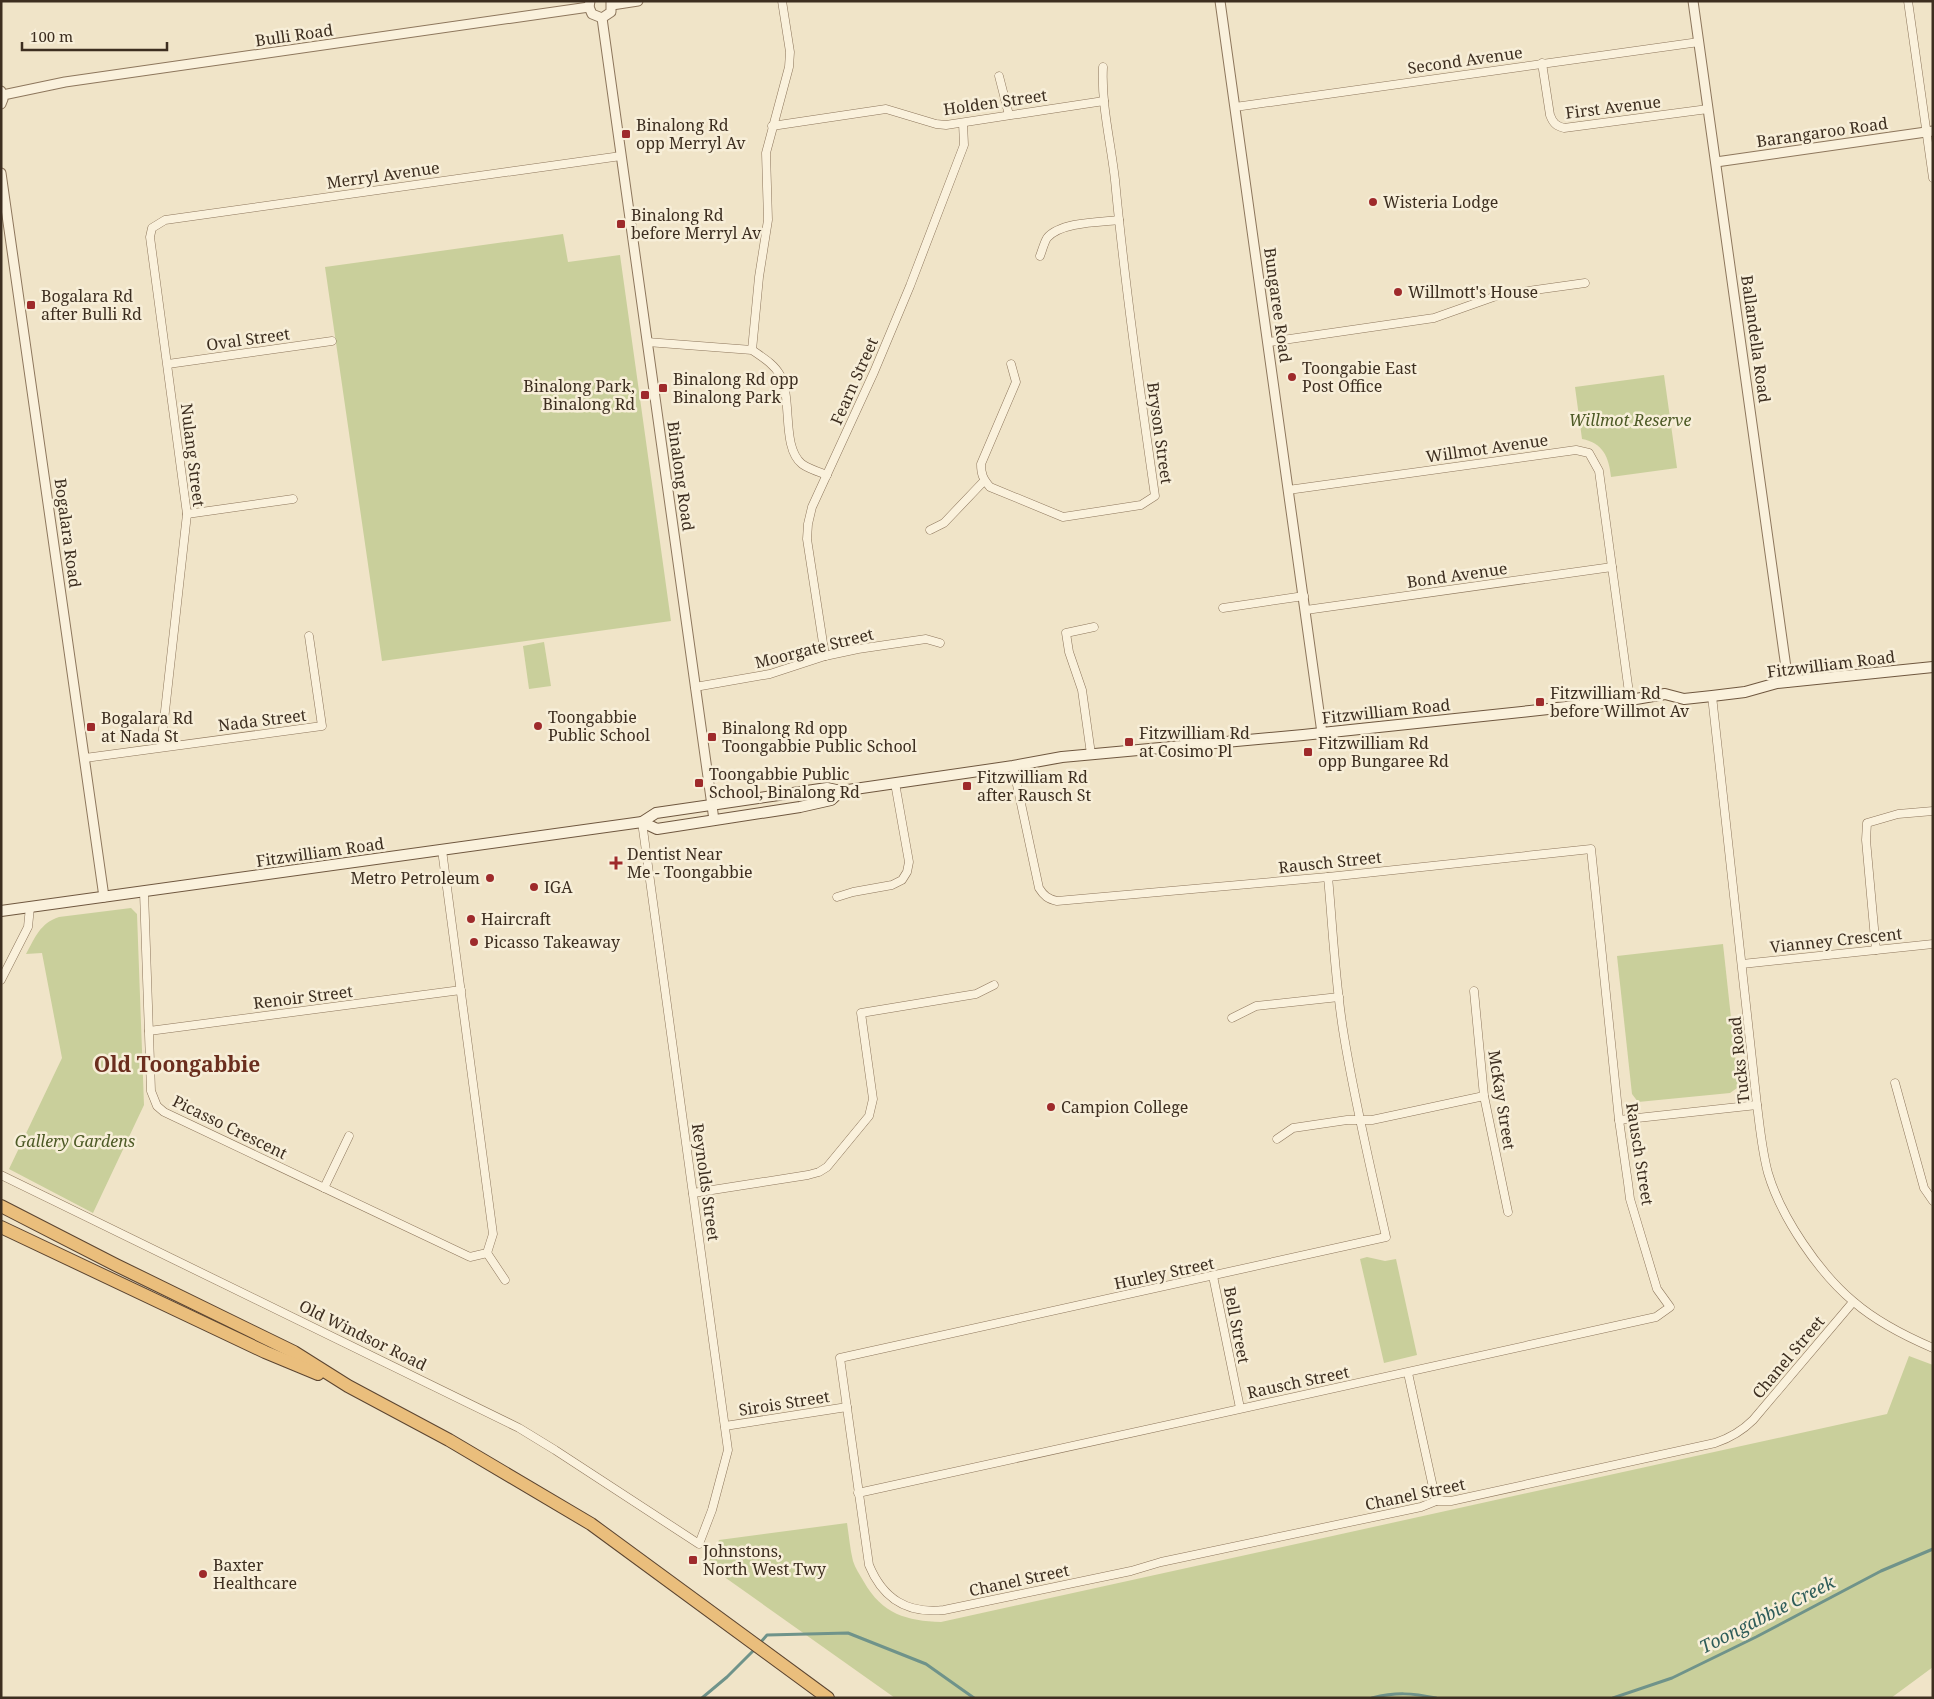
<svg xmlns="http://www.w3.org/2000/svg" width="1934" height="1699" viewBox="0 0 1934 1699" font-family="'Noto Serif',serif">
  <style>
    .green { fill: #c9cf9b }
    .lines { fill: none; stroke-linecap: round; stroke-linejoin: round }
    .stream { stroke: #6f938a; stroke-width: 3 }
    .minor-casing { stroke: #8d765c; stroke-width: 9 }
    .tertiary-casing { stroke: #8d765c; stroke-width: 11 }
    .secondary-casing { stroke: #6f573f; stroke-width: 12 }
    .trunk-casing { stroke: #5b4430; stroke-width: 14 }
    .minor { stroke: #faf1dc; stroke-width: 8 }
    .tertiary { stroke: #faf1dc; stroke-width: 9 }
    .secondary { stroke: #faf1dc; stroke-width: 10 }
    .trunk { stroke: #eabe7c; stroke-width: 12 }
    .poi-dot { fill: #9e2a2b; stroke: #f7eed8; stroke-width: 2 }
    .labels { text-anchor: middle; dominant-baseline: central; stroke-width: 5; stroke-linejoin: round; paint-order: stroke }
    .street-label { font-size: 16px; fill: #3d2e20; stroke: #f7eed8 }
    .poi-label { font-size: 16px; fill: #3d2e20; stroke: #f7eed8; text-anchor: start }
    .park-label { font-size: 16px; font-style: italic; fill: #4d5a26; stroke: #f7eed8 }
    .water-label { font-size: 18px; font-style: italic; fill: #2f5d5a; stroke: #f7eed8 }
    .district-label { font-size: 21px; font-weight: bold; fill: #6b2e1e; stroke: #f7eed8 }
  </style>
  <rect width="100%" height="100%" fill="#f0e4c8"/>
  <g class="green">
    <path d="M563,234l5,28 52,-7 51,366 -289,40 -57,-394z"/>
    <path d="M1664,375l13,93 -66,9c-2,-20 -8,-34 -29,-38l-7,-52z"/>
    <path d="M544,642l7,44 -22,3 -6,-43z"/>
    <path d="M131,908l6,6 7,191 -51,108 -84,-44 53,-111 -20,-105 -16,1c9,-16 14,-31 33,-37z"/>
    <path d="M1723,944l15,138 -1,6 -7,5 -92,9 -6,-8 -15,-138z"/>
    <path d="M1367,1257l18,4 11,-2 21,96 -33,8 -24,-104z"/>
    <path d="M1909,1356l24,9v302l-42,31h-996l-172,-122 -14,-15 10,-21 128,-17c2,13 3,26 6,38 2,7 7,14 11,21 18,32 43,39 77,40l946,-208z"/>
  </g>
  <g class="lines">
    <g class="stream">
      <path d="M760,1643l7,-8 81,-2 78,31 48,34"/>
      <path d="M702,1698l25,-21 29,-29"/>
      <path d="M1372,1698c24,-6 40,-5 64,0"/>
      <path d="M1613,1698l59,-20 84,-41 125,-66 52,-22"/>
    </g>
    <g class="minor-casing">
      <g id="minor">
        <path d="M1908,1l25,177"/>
        <path d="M1542,63l8,52c3,8 6,11 14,13l144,-19"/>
        <path d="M999,76l10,39"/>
        <path d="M1235,107l464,-65"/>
        <path d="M772,126l114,-17 50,15 10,1 158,-24"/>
        <path d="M1040,256c2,-5 4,-13 7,-18 13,-16 53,-16 72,-18"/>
        <path d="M647,342l105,8c10,7 22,14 28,25 13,24 1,72 22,89 7,5 17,8 25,11"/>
        <path d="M1269,342l165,-24 65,-23 86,-12"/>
        <path d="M752,350l7,-73 9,-57 -2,-67 23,-86 1,-15 -8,-51"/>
        <path d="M168,364l164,-23"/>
        <path d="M1011,364l5,18 -35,82c0,10 2,15 9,23l73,30 78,-12 14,-9c-15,-105 -30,-210 -40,-316 -4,-37 -14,-75 -12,-113"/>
        <path d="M1288,490l288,-40 13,3 10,18 31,229"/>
        <path d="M187,514l106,-15"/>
        <path d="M930,530l14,-7 40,-42"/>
        <path d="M1223,608l81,-12"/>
        <path d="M1306,610l306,-43"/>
        <path d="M825,656l-18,-117 1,-15 4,-17 62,-135 36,-86 54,-141 -1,-22"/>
        <path d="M695,687l75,-13 55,-18 33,-7 68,-10 14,4"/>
        <path d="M1712,696l45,409c3,23 5,46 11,68 13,44 51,100 86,129 23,20 51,34 79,46"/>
        <path d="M161,747l26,-233 -37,-277 2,-9 13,-8 456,-64"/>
        <path d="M1091,754l-9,-64 -13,-38 -3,-19 28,-6"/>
        <path d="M85,758l237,-32 -13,-90"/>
        <path d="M1328,877c5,53 7,106 16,159 11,67 27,134 42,201l-546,121 29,207c14,34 38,49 75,45l187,-39 30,-9 260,-55 15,-6h15l264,-58c15,-5 27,-12 38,-23l100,-118"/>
        <path d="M144,892l7,199 6,15 7,6 306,145 17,-4 6,-19 -51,-384"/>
        <path d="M837,897l16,-5 39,-7 10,-5 5,-8 2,-10 -14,-79"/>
        <path d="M1876,950l-10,-110 1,-17 31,-9 35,-3"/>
        <path d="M1742,964l191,-20"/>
        <path d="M1,980l27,-53 2,-20"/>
        <path d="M1474,991l10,105 24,116"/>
        <path d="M1232,1018l24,-12 83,-9"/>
        <path d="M149,1031l312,-41"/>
        <path d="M1895,1083l29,105 9,13"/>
        <path d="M1619,1120l138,-15"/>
        <path d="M1277,1139l16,-11 54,-8h25l112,-24"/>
        <path d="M1,1175l518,253 36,22 144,94 13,-34 16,-60 -86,-628"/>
        <path d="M324,1188l25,-52"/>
        <path d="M693,1193l115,-18 11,-3 8,-5 42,-51 4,-17 -12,-86 115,-19 18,-9"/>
        <path d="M487,1253l18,27"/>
        <path d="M1213,1276l27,132"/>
        <path d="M1408,1373l28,128"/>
        <path d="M725,1426l122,-19"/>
        <path d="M858,1493c266,-59 532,-116 798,-176l14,-10 -13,-18 -27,-90 -2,-16 -9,-63 -28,-271 -263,28 -271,24c-9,-2 -13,-5 -18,-13l-26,-122"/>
      </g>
    </g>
    <g class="tertiary-casing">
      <g id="tertiary">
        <path d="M590,1l-1,6 3,7 10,4 9,-6v-11"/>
        <path d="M1220,1l102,732"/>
        <path d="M1693,1l95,681"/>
        <path d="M612,5l26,-4"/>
        <path d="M602,18l112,802"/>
        <path d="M1,91l2,8 -2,5"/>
        <path d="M3,95l62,-13 524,-75"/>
        <path d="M1716,162l217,-31"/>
        <path d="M1,173l103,724"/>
      </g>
    </g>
    <g class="secondary-casing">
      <g id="secondary">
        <path d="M642,822l15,7 143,-22 31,-7 10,-9"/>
        <path d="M1,911l641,-89 14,-9 171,-25 14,3 172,-25 49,-9 241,-22 227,-24 100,-11 35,-6 19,5 28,-3 33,-4 32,-9 156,-16"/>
      </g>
    </g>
    <g class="trunk-casing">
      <g id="trunk">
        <path d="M1,1206l115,59 178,87 54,34 101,54 142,84 237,174"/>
        <path d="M1,1227l264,125 53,22"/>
      </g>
    </g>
    <use href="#minor" class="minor"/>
    <use href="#tertiary" class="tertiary"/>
    <use href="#secondary" class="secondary"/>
    <use href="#trunk" class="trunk"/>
  </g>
  <g class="poi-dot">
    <rect x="621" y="129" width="10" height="10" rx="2.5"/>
    <circle cx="1373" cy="202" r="5"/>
    <rect x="616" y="219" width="10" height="10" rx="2.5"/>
    <circle cx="1398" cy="292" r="5"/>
    <rect x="26" y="300" width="10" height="10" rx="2.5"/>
    <circle cx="1292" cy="377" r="5"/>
    <rect x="658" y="383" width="10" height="10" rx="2.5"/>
    <rect x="640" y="390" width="10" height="10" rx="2.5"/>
    <rect x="1535" y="697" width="10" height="10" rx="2.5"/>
    <circle cx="538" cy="726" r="5"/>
    <rect x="86" y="722" width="10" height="10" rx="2.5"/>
    <rect x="707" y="732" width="10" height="10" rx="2.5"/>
    <rect x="1124" y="737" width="10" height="10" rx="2.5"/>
    <rect x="1303" y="747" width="10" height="10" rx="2.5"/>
    <rect x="694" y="778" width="10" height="10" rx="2.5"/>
    <rect x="962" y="781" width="10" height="10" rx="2.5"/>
    <path d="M613.5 855.5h5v5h5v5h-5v5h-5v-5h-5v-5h5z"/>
    <circle cx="490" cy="878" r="5"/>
    <circle cx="534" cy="887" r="5"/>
    <circle cx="471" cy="919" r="5"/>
    <circle cx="474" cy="942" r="5"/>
    <circle cx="1051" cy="1107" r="5"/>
    <rect x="688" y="1555" width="10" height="10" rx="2.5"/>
    <circle cx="203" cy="1574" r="5"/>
  </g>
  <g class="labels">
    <g class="street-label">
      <text transform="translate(294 35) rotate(-8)">Bulli Road</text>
      <text transform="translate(1465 60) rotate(-8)">Second Avenue</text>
      <text transform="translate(995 102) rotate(-8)">Holden Street</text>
      <text transform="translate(1613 107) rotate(-7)">First Avenue</text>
      <text transform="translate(1822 132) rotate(-8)">Barangaroo Road</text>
      <text transform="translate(383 175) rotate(-8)">Merryl Avenue</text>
      <text transform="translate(1278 305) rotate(82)">Bungaree Road</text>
      <text transform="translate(248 339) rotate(-8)">Oval Street</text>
      <text transform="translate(1756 339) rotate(82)">Ballandella Road</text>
      <text transform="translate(854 381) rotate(-66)">Fearn Street</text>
      <text transform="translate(1160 433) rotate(82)">Bryson Street</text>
      <text transform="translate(1487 448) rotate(-8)">Willmot Avenue</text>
      <text transform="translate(193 455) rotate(83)">Nulang Street</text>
      <text transform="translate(681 476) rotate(82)">Binalong Road</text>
      <text transform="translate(68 533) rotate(82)">Bogalara Road</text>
      <text transform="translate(1457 575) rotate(-8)">Bond Avenue</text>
      <text transform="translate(814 648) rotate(-14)">Moorgate Street</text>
      <text transform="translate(1831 664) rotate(-7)">Fitzwilliam Road</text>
      <text transform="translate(1386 711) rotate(-6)">Fitzwilliam Road</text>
      <text transform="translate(262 720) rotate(-7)">Nada Street</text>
      <text transform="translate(320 852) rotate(-8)">Fitzwilliam Road</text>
      <text transform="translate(1330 862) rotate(-6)">Rausch Street</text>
      <text transform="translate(1836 940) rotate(-6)">Vianney Crescent</text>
      <text transform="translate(303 997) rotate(-7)">Renoir Street</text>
      <text transform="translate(1739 1060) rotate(-96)">Tucks Road</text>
      <text transform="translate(1502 1100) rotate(81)">McKay Street</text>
      <text transform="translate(230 1127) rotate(26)">Picasso Crescent</text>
      <text transform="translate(1640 1154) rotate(81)">Rausch Street</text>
      <text transform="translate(706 1182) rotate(82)">Reynolds Street</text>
      <text transform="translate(1164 1273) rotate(-12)">Hurley Street</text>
      <text transform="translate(1237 1325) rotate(79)">Bell Street</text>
      <text transform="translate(363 1335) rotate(26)">Old Windsor Road</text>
      <text transform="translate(1788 1357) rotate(-50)">Chanel Street</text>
      <text transform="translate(1298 1382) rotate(-12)">Rausch Street</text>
      <text transform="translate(784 1403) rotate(-9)">Sirois Street</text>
      <text transform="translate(1415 1494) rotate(-12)">Chanel Street</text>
      <text transform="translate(1019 1580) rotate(-12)">Chanel Street</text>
    </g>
    <g class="poi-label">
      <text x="636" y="125">Binalong Rd<tspan x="636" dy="18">opp Merryl Av</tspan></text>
      <text x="1383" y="202">Wisteria Lodge</text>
      <text x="631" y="215">Binalong Rd<tspan x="631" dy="18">before Merryl Av</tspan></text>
      <text x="1408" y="292">Willmott's House</text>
      <text x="41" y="296">Bogalara Rd<tspan x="41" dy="18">after Bulli Rd</tspan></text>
      <text x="1302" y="368">Toongabie East<tspan x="1302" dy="18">Post Office</tspan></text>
      <text x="673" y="379">Binalong Rd opp<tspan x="673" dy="18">Binalong Park</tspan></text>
      <text x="635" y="386" text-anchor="end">Binalong Park,<tspan x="635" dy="18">Binalong Rd</tspan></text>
      <text x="1550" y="693">Fitzwilliam Rd<tspan x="1550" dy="18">before Willmot Av</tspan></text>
      <text x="548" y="717">Toongabbie<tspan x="548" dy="18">Public School</tspan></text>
      <text x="101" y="718">Bogalara Rd<tspan x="101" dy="18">at Nada St</tspan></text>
      <text x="722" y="728">Binalong Rd opp<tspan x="722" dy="18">Toongabbie Public School</tspan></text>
      <text x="1139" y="733">Fitzwilliam Rd<tspan x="1139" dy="18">at Cosimo Pl</tspan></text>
      <text x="1318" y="743">Fitzwilliam Rd<tspan x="1318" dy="18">opp Bungaree Rd</tspan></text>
      <text x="709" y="774">Toongabbie Public<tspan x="709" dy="18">School, Binalong Rd</tspan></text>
      <text x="977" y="777">Fitzwilliam Rd<tspan x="977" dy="18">after Rausch St</tspan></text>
      <text x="627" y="854">Dentist Near<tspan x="627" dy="18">Me - Toongabbie</tspan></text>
      <text x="480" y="878" text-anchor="end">Metro Petroleum</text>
      <text x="544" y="887">IGA</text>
      <text x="481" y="919">Haircraft</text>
      <text x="484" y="942">Picasso Takeaway</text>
      <text x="1061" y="1107">Campion College</text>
      <text x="703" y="1551">Johnstons,<tspan x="703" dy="18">North West Twy</tspan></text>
      <text x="213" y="1565">Baxter<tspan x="213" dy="18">Healthcare</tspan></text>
    </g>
    <g class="park-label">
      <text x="1630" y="420">Willmot Reserve</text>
      <text x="75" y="1141">Gallery Gardens</text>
    </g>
    <g class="water-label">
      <text transform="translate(1767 1614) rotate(-27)">Toongabbie Creek</text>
    </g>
    <g class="district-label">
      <text x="177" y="1064">Old Toongabbie</text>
    </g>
  </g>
  <rect width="1934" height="1699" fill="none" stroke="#3d2e20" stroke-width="5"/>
  <path d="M22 42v8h145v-8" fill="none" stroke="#3d2e20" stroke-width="2.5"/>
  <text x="30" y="42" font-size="15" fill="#3d2e20" stroke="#f7eed8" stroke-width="4" paint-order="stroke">100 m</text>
</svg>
